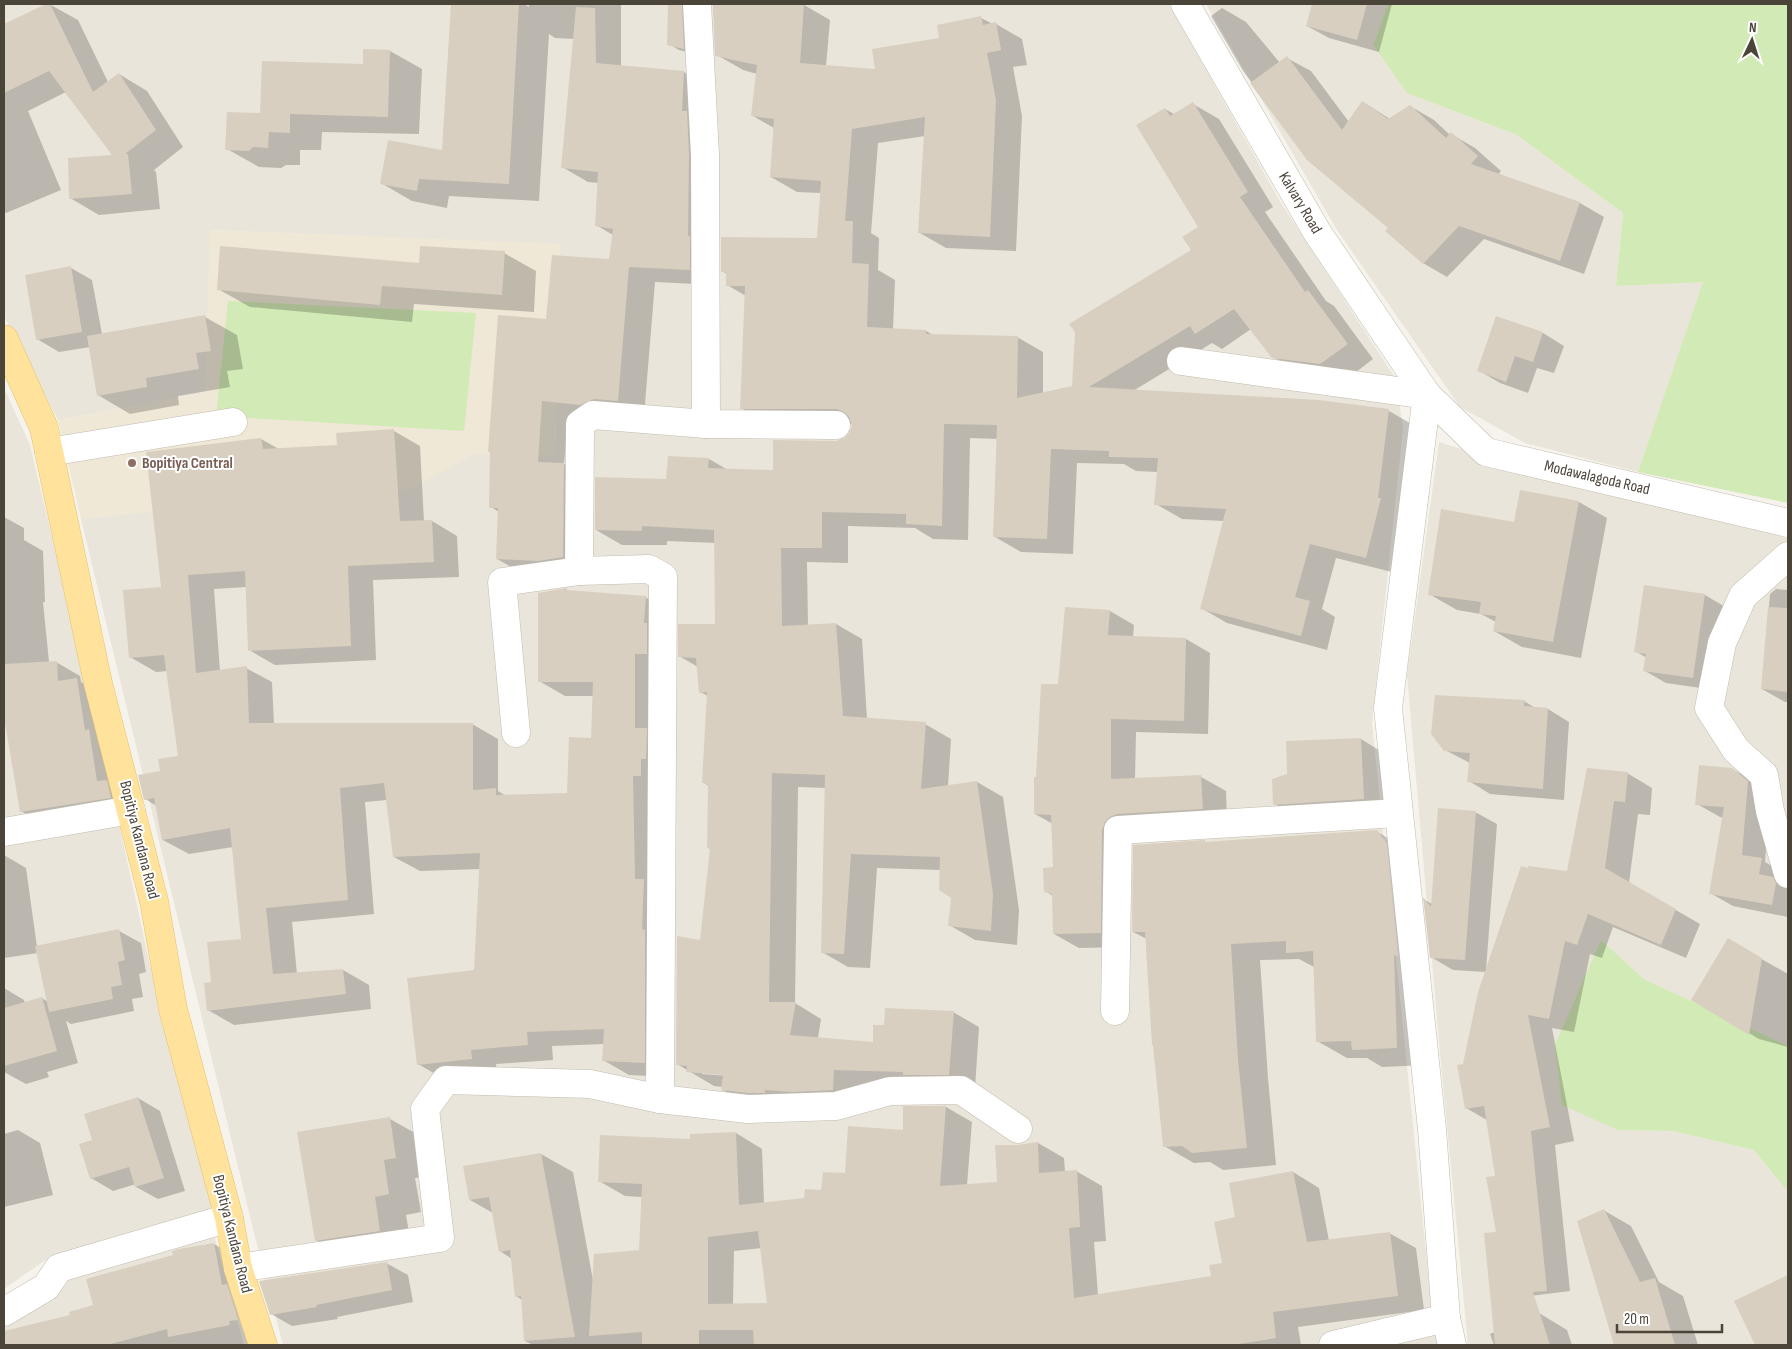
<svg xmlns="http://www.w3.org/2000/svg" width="1792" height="1349" viewBox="0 0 1792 1349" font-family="'Sofia Sans Condensed',sans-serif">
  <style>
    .residential { fill: #eae5da }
    .education { fill: #efe8d6 }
    .green { fill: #d2eab5 }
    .shadow { fill: #0003; fill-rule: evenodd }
    .building { fill: #d8cfc1; fill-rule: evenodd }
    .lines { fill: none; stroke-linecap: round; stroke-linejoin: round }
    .minor-casing { stroke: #c2bbae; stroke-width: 29 }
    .major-casing { stroke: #e6c16a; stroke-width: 29 }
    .minor { stroke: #fff; stroke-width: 28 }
    .major { stroke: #ffe39c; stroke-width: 28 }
    .education-dot { fill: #8d6e63; stroke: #fff; stroke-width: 2 }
    .labels { text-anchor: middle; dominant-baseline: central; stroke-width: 4; stroke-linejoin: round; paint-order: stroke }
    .street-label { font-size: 16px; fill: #4b4439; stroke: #fff }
    .education-label { font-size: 16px; font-weight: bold; fill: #785e54; stroke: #fff; text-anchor: start }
  </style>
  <rect width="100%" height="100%" fill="#f6f3ec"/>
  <g class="residential">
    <path d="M4,4h1165l112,199 115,176 7,50 -31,294 59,579 13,43h-1161l-28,-108 -174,-718 141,-22 224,-29 28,-14 81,1 5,-210 -349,-15 -6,163 -147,27 -54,-104z"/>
    <path d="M1206,4h182l-15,41 34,48 110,42 106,78 -7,73 88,-5 -66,191 -113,-29 -65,-36 -123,-177z"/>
    <path d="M4,388l26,57 73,306 47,214 62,246 -168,50 -40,28z"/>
    <path d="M1439,442l142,45 207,50v509l-144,-67 -42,-38 16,189 55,1 81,19 34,42v153h-320l-28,-293 -33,-377z"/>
    <path d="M214,1235l30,110h-240v-23l65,-44z"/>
  </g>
  <path class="education" d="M210,230l350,14 -5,211 -81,-1 -64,35 -191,16 -138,14 -23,-99 147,-27z"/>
  <g class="green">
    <path d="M1388,4h400v499l-150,-31 65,-190 -87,4 7,-73 -106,-78 -110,-42 -34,-48z"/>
    <path d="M228,301l248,12 -12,118 -248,-15z"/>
    <path d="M1601,940l43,39 144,67v146l-34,-42 -81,-19 -55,-1 -56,-25 -7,-60z"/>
  </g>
  <g class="shadow">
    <path d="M49,4l29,16 30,62 11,-8 28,17 36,56 -29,23 2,2 4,37 -61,6 -29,-17 44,-42 -48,-64 -38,19 33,79 -55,23 -2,-2v-185z"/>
    <path d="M452,4h72l5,3v-3h92v63l63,5 26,16 6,197 -61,-3 -11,134 -37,3 -39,-4 -4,49 26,15 -1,93 -65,2 -27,-15 2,-47 -8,-5 56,-187 63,-60 3,-25 -17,-10 3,-42 -11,-1 -26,-15 12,-128 -19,-1 -6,-4 -10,167 -90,-5 -2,12 -35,-7 -31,-18 62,-32z"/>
    <path d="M669,4h17l8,50 -15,-4 -10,-6z"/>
    <path d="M713,4l91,1 26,15 -4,46 50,5 105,-53 12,6h3l26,15 5,26 -14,2 9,49 -6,135 -70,-3 -26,-15 5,-97 -47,7 -7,90 8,5 -1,32 17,10 -2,49 33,2 9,5 82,1 26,15v42l31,-7 119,-137 7,-23 -35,-118 9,5 19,-10 26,15 54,88 -8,5 61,89 8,5 39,53 -26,20 -47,-7 -27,-15 -22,-28 -29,20 -10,-6 -79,48 186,11 70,9 26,15 -23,146 -56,-14 -14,51 13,8 -8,33 -100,-27 -26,-15 23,-87 -42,-2 -26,-15 2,-32 -22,-1 -12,-7 -47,-1 -4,91 -52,-2 -26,-15 3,-98 -28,-1 -2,102 -35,-1 -18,-11 -67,-2v37l-41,-1 1,64 28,-2 26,15 5,80 58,5 26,15 -3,47 29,-4 26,15 16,113 -2,35 -42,-5 -26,-15 3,-28 -11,-27 -64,-2 -7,100 -22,-1 -26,-15 4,-164 -28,-1 -3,216 26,16 -3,19 56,5 12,-17 67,-14 26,15 -4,62 -115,-5 -2,21h-109l-26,-15v-3l-9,-1 -37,-22 24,-123 10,-92 -3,-1 1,-62 -6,-4 5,-86 -8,-4 -2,-25 -19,-11 37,-30v-83l-49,-2v4h-45l-26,-15 72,-49 41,-22 19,11 46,1 71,-32 5,-5 3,-8 -1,-2 -85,-1 -26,-15 5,-112 -19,-11v-11l-5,-3 96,-32 3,-46 -24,-1 -26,-15 3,-49 -21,-12 4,-42 -14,-4 -26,-15zM702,1072l27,2v2l-27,-2z"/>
    <path d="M1313,4h79l-13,48 -50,-14 -22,-12z"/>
    <path d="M1222,8l24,14 34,41 7,-5 24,13 38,51 14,-20 27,17 20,-13 24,14 16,15 1,-1 24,14 26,23 -3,4 82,28 24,14 -20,57 -100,-35 -37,38 -24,-14 -34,-35 -81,-69 -65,-88 -32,-55z"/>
    <path d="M390,51l32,18 -3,65 -97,-2 -1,18h-21v15h-14l-5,3 -22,-1 -32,-18 34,-34 103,-49z"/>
    <path d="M504,253l32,18 -2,41 -120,-8 -2,18 -162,-15 -32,-18 202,-24z"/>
    <path d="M71,268l21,12 10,54 103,-17 32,18 6,34 -16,2 3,16 -52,9 1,9 -49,9 -32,-19 -8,-48 -31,5 -22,-13z"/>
    <path d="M1497,318l46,15 21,13 -10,27 -17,-5 -9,25 -28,-10 -22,-13z"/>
    <path d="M394,431l26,15 4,76 8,-1 25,15 2,41 -86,3 3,80 -101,5 -26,-15 -2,-63 -33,2 6,82 26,-3 26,14 2,42h198l26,15v52l8,5 63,-2 23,-55 1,-43h-28l-26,-15v-87l28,-4 4,2 74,5 26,15 -1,465 -41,-2 -26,-15 1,-16 -52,2 1,14 -57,4 1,9 -53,6 -26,-15 57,-92 6,-103 -61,2 -26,-14 -7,-57 -22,2 9,112 -82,8 5,52 46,-4 26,15 2,24 -137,16 -26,-15 4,-27 31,-43 -10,-93 -44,7 -26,-14 -6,-34 -12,-7 35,-42 -12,-86 -12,1 -26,-15 32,-69 99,-149 18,10 59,-3z"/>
    <path d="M1579,502l28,16 -26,140 -59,-11 -28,-16 2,-9 -15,-8 -24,-4 -28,-16 86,-71z"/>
    <path d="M4,517l20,11v12l19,11 2,51h-2l6,60h7l24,14 1,6 20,11 30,102 -86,30 -24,-14 -10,-111 -7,-4z"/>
    <path d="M1645,587l60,8 22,13 -12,82 -49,-7 -21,-12 2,-13 -12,-7z"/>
    <path d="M1776,589l12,1v112h-3l-23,-13 8,-95z"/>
    <path d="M1110,611l24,14 -1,12 53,2 24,14 -2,81 -72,-2 -1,47 66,-2 25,14 1,32 -98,13 -4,111 -46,1 -25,-14 -1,-38 -8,-5 9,-22 -1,-45 -18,-10 2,-35 22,-93z"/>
    <path d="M1524,701l13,8h11l21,13 -5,78 -74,-6 -21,-13 1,-18 -25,-13z"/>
    <path d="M1361,739l21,13 3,59 -89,6 -21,-13 13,-29z"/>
    <path d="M1732,769l23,13 15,14 -5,66 19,11 -2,11 6,3v30l-55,-11 -23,-13 14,-75 -4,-1 -23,-13z"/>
    <path d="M1627,773l25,15 -2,27 -12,-1 -9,69 71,41 -14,34 -73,-31 -11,31 -12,-4 -16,78 -22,-4 22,113 -19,4 15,146 -55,7 -17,-65 -1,-56 -10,-57 -21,-12 -2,-43 22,-93 -33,-2 -22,-13 -6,-57 7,4 43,-92 22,12 -11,146 82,-97z"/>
    <path d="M1376,831l30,18 21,216 -45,2 -15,-9h-20l-30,-17 -3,-74 -15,-8 -39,1 8,118 8,87 -53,5 -13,-8 -16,1 -30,-17 -17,-207 -14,-7 72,-90 2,1z"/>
    <path d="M4,855l22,13 11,79 82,-16 22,12 5,29 -7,2 4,23 -11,2 2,12 -63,13 -5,-3 12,42 -31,9 2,5 -23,7 -22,-12v-84l20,12 1,3 17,-5 6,4 -10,-49 -34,5z"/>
    <path d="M1728,940l60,34v73l-29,-8 -22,-13z"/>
    <path d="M138,1098l22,13 25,80 -27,8 -22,-12v-3l-23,7 -22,-13 3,-37z"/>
    <path d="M946,1107l26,15 -5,63 31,-2 19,-37 21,-3 26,15 1,14 11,-1 26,15 4,55 -12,1 4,53 114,-18 11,-13 14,-46 56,-46 26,16 10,53 60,-8 27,15 8,62 -126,17 3,18h-768l-8,-4 -3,-41 -6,-4 -4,-37 -12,-8 -7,-38 -23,-13 71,-46 32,18 20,108 47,-28 2,-55 -17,-1 -26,-15 92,-40 45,-8 26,16 2,54 41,-4 18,-8 81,-60v-23zM762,1248l7,56 -36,1 1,-54z"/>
    <path d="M390,1119l32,18 6,39 -13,2 6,34 -15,3 6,34 -64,9 -32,-18z"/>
    <path d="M18,1130l22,13 13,52 -49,12v-73z"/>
    <path d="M1603,1210l28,16 28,56 24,14 15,49h-83l-37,-123z"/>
    <path d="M214,1244l26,15 26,86h-236l-4,-19 45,-10 24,-10z"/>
    <path d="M386,1263l22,12 5,27 -76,15 1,2 -46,7 -21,-12z"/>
    <path d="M1788,1277v68h-32l-21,-43z"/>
    <path d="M1539,1313l28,17 5,15h-78l-4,-11z"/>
  </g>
  <g class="building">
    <path d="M46,4h4l43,88 26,-19 37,57 -31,24h3l4,40 -63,5 -1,-41 44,-3 -63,-84 -45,22v-69z"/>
    <path d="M451,4h68l-10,180 -90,-5 -2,12 -37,-7 8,-44 54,10z"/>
    <path d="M668,4h14l2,45 -17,-4z"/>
    <path d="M713,4h91l-4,59 75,6 -3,-20 67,-11 -2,-13 44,-9 2,9 13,-3 5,28 -14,3 9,47 -6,137 -72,-4 7,-116 -73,12 -7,92h8l-1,42 17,1 -2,63 59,3v4l92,2 -1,62 55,-12 3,-54 -6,-8 122,-74 -9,-13 16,-10 -62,-102 29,-17 5,8 23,-14 55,90 -8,5 65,95 3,-2 40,54 -28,20 -48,-6 -38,-49 -39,25 -5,-8 -101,61 230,13 70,9 -11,89h3l-15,60 -56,-14 -15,53 15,4 -9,35 -101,-27 26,-100 -72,-4 4,-47 -49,-1v-6l-58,-2 -4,90 -54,-2 4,-112 -53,-1 -2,102 -36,-2v-10l-84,-2v36h-41l1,78 54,-3 7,93 83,6 -5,67 56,-8 16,113 -2,37 -43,-5 3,-28 -12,-8 1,-33 -89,-3 -7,100 -23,-1 4,-178 -53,-2 -3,229h27l-6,33 83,7v-17h11l1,-17 69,3 -5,64h-46v-3l-69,-2 -1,20 -40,2 -28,-2v3h-16l-28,-3 2,-15 -37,-3 1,-6 -11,-1 1,-129 23,4 10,-92h-3l1,-64 -6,-1 5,-91 -8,1 -3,-35 -18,-1v-33h37l-1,-94 -72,-4v5l-47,-1v-53l71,2 2,-23 41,2 -1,10 65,2v-30l63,1 8,-3 5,-5 3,-7 -3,-9 -5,-5 -7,-3h-97l5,-123h-19v-14h-5v-35l96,1 4,-57 -51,-4 4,-58 -23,-3 6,-51 -42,-9z"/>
    <path d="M1312,4h55l-10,36 -51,-14z"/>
    <path d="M576,7l19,1 1,55 88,8 -2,40h5l2,44 -1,81h2v34l-61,-3 -11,134 -24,-2 -14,6 -38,-4 -4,61 26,1 -1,94 -25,4 -42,-2 2,-51h-9l1,-56h-2l10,-137 48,4 6,-64 57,4 4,-30 -18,-3 3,-54 -37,-4z"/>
    <path d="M363,49l27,1 -2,67 -98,-3v19l-21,-1 -1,16 -15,-1 -4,4 -24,-1 2,-38 33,1 2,-52 101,3z"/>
    <path d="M1287,56l55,74 20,-29 26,18 22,-14 36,33 5,-6 27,24 -7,8 109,38 -20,59 -101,-35 -36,38 -38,-33 3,-3 -81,-68 -57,-77z"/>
    <path d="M220,246l199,17 1,-17 85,5 -3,44 -120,-9 -2,19 -163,-15z"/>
    <path d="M71,266l11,66 -46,8 -11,-65z"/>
    <path d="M205,315l6,36 -15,2 3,16 -53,9 1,9 -50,9 -10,-60z"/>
    <path d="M1496,316l47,16 -10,30 -18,-6 -9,26 -29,-11z"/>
    <path d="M394,429l6,92 32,-1 2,42 -86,4 3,80 -103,5 -3,-80 -57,4 8,98 51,-7 2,57h224v67l23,-2v7l71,-2 2,-56 22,1 2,-56h-55v-89l29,-5v2l79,6 -2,27h3v31h-12v74h12l-1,31h-5v17h-8l2,103h9l-2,50 3,1v133l-43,-2 2,-32 -77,3 1,13 -57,5 1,9 -55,6 -10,-87 67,-8 6,-117 -87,4 -9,-74 -44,5 8,112 -82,8 7,66 70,-5 3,25 -139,17 -3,-28 7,-1 -4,-40 34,-3 -11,-111 -68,12 -8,-42 -10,2 -6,-25 22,-4 -2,-12 20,-3 -14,-101 -35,3 -6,-68 38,-3 -15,-135 115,-14 2,11 74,-4 -1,-12z"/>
    <path d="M1520,490l59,11 -26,141 -60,-11 3,-15 -17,-2 2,-12 -53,-7 13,-86 73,13z"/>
    <path d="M1644,585l61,9 -12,84 -50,-7 3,-17 -12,-2z"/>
    <path d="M1065,607l45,3 -2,25 78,3 -2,83 -73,-2v60l90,-4 2,34 -86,5 -7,3 -5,5 -3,8 -1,103 -48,1 -1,-40 -8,-2 -1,-24 10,-1 -2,-52 -17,-1v-37h2l5,-93h17z"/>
    <path d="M1768,607l20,1v84l-27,-3z"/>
    <path d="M57,661l1,20 19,-3 8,52 4,-1 8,52 10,-1 4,18 -91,14 -16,-95v-53z"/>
    <path d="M1435,695l90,5 -1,6 24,2 -5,81 -76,-7 3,-29 -26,-2 -13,-17z"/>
    <path d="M1361,738l3,61 -91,6 -1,-26 15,-5 -1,-33z"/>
    <path d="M1699,765l33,3 16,13 -6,74 20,3 -3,16 14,3 3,6 -4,22 -63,-11 15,-87 -29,-2z"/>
    <path d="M1587,768l41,4 -3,30 -11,-1 -9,67 71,41 -15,36 -73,-31 -11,31 -12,-4 -16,78 -21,-4 22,112 -19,4 16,160 -14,1 17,53h-55l-11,-112 12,-1 -10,-55 9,-1 -11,-70 -19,3 -8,-44 6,-1 15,-72 43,-126 7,2v-2l39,5z"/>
    <path d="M1438,808l38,3 -11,149 -35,-2 -7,-61 8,10z"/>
    <path d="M1377,830l10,14 11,112 -4,-1 3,93 -45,2 -1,-9 -35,1 -3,-91 -27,2v-12l-55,3 7,116 9,88 -55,5 -10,-7 -19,1 -10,-102h-1l-7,-113h-13l1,-87 72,-5v2z"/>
    <path d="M119,929l6,31 -7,2 4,23 -11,2 2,12 -64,13 -14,-66z"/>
    <path d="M1728,938l34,20 -13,77 -58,-35z"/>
    <path d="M42,997l15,54 -53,15v-58z"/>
    <path d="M138,1097l26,81 -29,9 -6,-20 -39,12 -11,-35 13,-4 -8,-26z"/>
    <path d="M903,1106h43l-6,80 57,-4 -2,-37h22l21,-3 1,31 38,-3 3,57 -11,1 5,70 137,-22 -2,-11 13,-2 -8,-41 21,-5 -6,-34 64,-12 14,71 83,-10 8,64 -125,16 3,26 -44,7h-478l-1,-15h-54v15h-57v-13l-53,4 5,-82 45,-4 3,-66 -44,-2 2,-47 90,4v-5l46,-2 3,73 65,-7 1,-9 16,1 2,-18 22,1 3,-47 55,4zM758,1231l9,72 -59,1v-67z"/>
    <path d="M390,1117l6,41 -12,2 5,34 -14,3 5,34 -65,10 -18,-109z"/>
    <path d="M541,1153l34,184 -51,4 -3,-45 -6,1 -5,-47 -11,2 -10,-55 -20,3 -6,-34z"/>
    <path d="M1604,1209l36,73 15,-4 20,67h-61l-37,-124z"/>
    <path d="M214,1243l8,42 5,-1 11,36 -9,1 1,4 -62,12 -1,-8 -60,16h-103v-14l66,-16 -1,-3 24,-7 -7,-26 87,-24 -1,-4 7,-2z"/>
    <path d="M387,1262l5,28 -76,15 1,2 -47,8 -11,-34z"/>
    <path d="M1788,1275v70h-33l-21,-44z"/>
  </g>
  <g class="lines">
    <g class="minor-casing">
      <g id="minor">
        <path d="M697,4l8,151 1,269"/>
        <path d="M1185,4l132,228 110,163 59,57 302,71"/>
        <path d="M1181,361l246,34"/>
        <path d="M1427,395l-39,313 44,421 14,189 6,27"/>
        <path d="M49,452l184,-30"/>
        <path d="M1788,556l-45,40 -21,47 -13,65 27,42 28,25 6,36 18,63"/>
        <path d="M579,571l1,-147 13,-9 113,9 130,1"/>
        <path d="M516,733l-14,-151 77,-11 70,-2 14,8 -3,522"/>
        <path d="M4,832l127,-22"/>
        <path d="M1115,1011l3,-181 280,-17"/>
        <path d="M238,1268l202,-30 -15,-129 21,-29 144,4 70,15 88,10 88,-3 54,-15 71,-1 57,39"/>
        <path d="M4,1312l42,-25 13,-19 170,-50"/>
        <path d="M1333,1345l113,-27"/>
      </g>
    </g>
    <g class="major-casing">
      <path id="major" d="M4,339l40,89 54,255 56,218 19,108 56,209 9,50 25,77"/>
    </g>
    <use href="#minor" class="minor"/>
    <use href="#major" class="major"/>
  </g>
  <circle class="education-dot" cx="132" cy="463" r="5"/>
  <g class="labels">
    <g class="street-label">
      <text transform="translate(1300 203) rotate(59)">Kalvary Road</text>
      <text transform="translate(1597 478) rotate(13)">Modawalagoda Road</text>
      <text transform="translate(139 840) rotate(76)">Bopitiya Kandana Road</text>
      <text transform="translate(232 1234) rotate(76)">Bopitiya Kandana Road</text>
    </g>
    <g class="education-label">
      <text x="142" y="463">Bopitiya Central</text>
    </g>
  </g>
  <rect width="1792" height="1349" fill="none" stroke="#4b4439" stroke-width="10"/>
  <g transform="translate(1752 40) rotate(4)" stroke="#ffffff" stroke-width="4" paint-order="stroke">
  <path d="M0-4L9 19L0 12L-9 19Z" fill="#4b4439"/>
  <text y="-8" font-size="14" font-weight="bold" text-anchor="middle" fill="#4b4439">N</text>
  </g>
  <path d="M1617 1324v8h105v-8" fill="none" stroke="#4b4439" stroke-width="2.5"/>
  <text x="1624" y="1324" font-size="15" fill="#4b4439" stroke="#ffffff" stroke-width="4" paint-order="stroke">20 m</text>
</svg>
